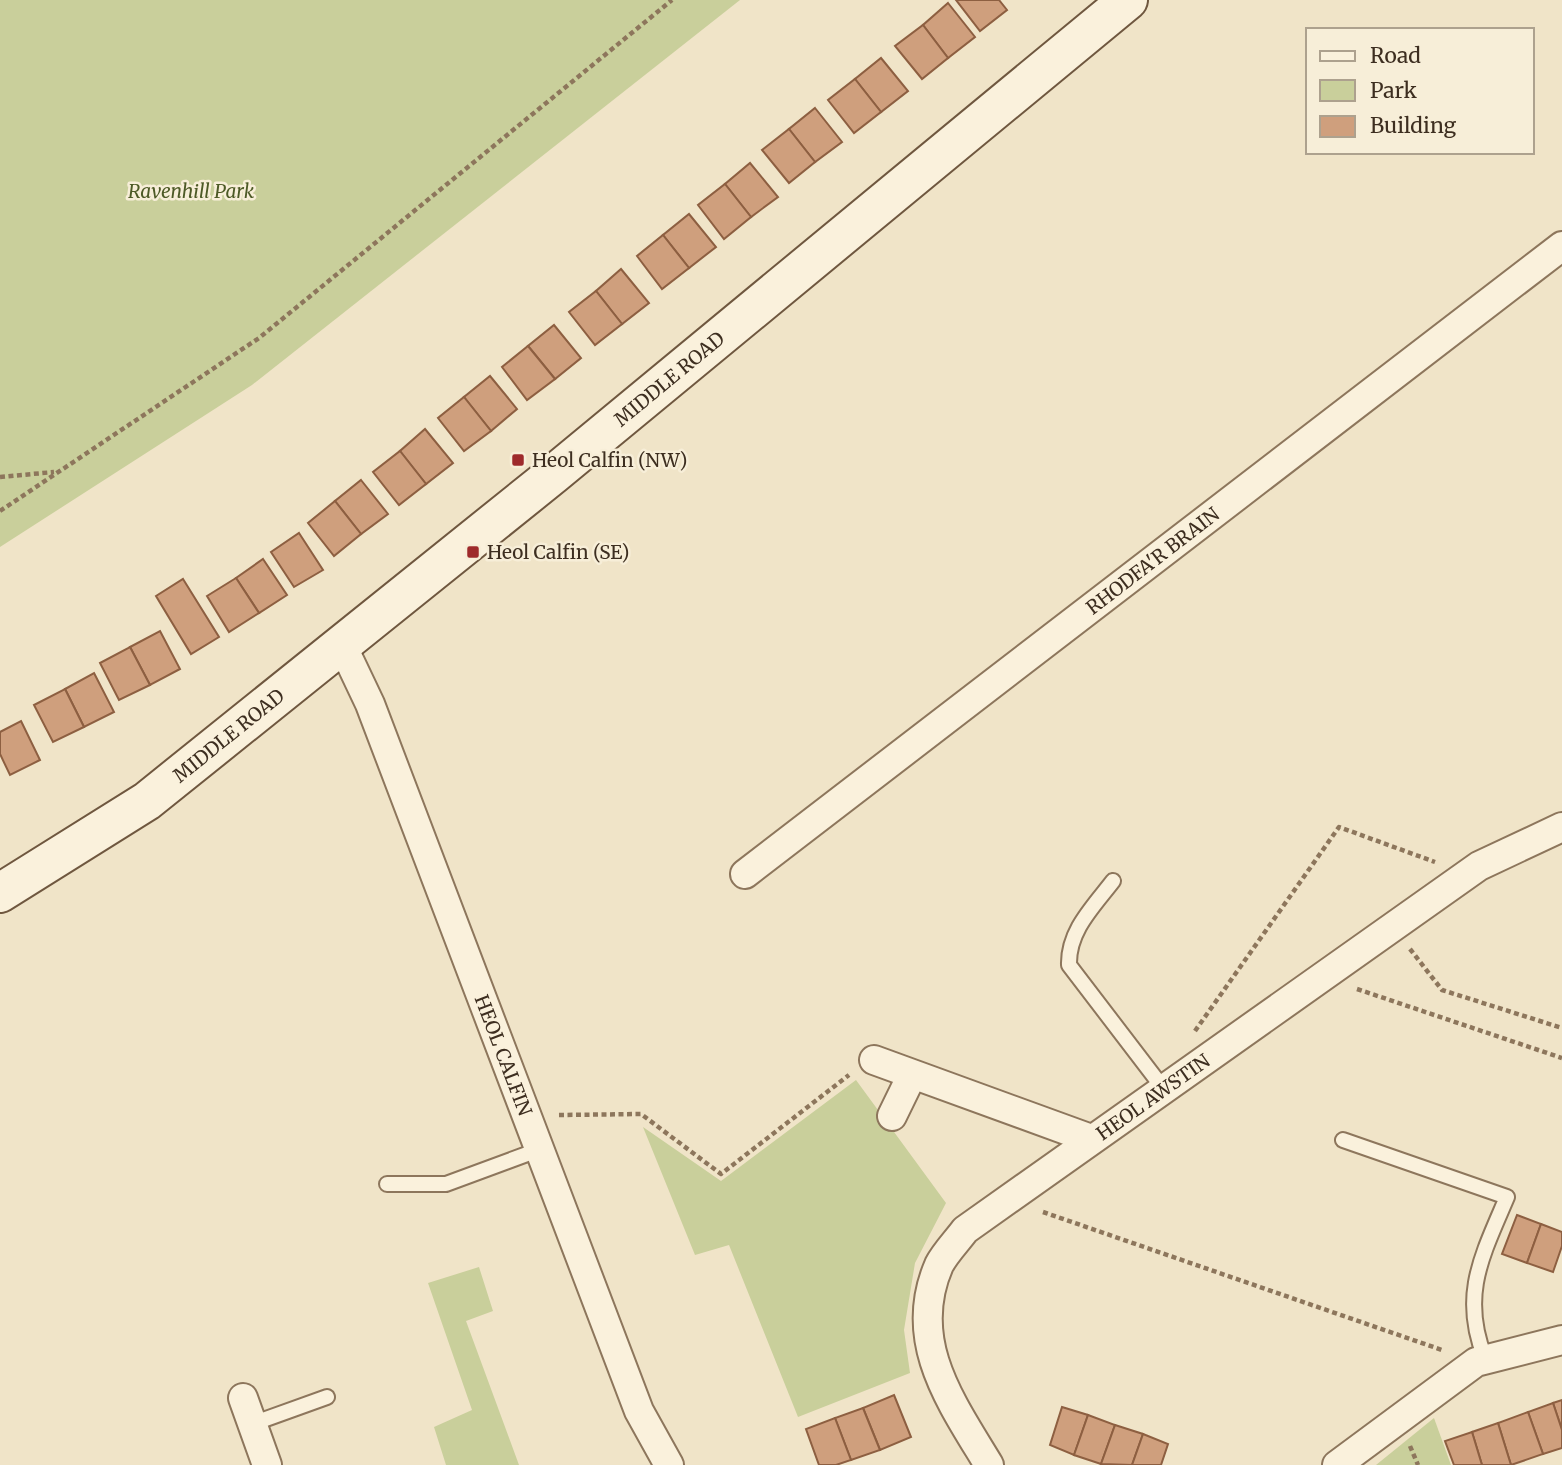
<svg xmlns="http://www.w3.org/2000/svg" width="1562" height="1465" viewBox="0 0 1562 1465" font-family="Merriweather,serif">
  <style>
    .green { fill: #c9cf9b }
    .building { fill: #cf9f7d; stroke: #8d5f41; stroke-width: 2 }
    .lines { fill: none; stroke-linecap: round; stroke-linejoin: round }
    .lane-casing { stroke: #8d765c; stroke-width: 18 }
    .street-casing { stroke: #8d765c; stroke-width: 32 }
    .secondary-casing { stroke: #6f573f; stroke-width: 42 }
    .path { stroke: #8d765c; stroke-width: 4.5; stroke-dasharray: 5 3.5; stroke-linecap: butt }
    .lane { stroke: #faf1dc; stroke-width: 14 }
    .street { stroke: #faf1dc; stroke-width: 28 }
    .secondary { stroke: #faf1dc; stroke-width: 38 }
    .poi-dot { fill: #9e2a2b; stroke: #f7eed8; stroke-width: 2.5 }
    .labels { text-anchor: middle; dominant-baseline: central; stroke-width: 5; stroke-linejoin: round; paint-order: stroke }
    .park-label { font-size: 19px; font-style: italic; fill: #4d5a26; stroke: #f7eed8 }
    .street-label { font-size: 19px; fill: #3d2e20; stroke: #f7eed8 }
    .poi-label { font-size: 19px; fill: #3d2e20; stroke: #f7eed8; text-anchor: start }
  </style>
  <rect width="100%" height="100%" fill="#f0e4c8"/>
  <g class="green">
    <path d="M0,0h740l-488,385 -252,162z"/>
    <path d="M856,1080l90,123 -31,60 -11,67 6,43 -112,44 -69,-172 -34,10 -52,-128 78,54z"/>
    <path d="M479,1267l14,44 -27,10 53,144h-73l-12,-38 38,-17 -44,-127z"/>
    <path d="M1434,1418l17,47h-75z"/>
  </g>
  <g class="building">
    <path d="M956,0h43l8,10 -27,21z"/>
    <path d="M948,3l27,34 -27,21 -25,-33z"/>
    <path d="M923,25l25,33 -26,21 -27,-33z"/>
    <path d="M881,58l27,33 -27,21 -26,-33z"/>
    <path d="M855,79l26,33 -27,21 -26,-33z"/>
    <path d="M815,108l27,34 -27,20 -26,-33z"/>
    <path d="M789,129l26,33 -26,21 -27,-33z"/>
    <path d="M750,163l28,34 -27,20 -26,-33z"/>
    <path d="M725,184l26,33 -27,22 -26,-34z"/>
    <path d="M689,214l27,33 -27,21 -26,-33z"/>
    <path d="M663,235l26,33 -27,21 -25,-33z"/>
    <path d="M621,269l28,34 -27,21 -26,-33z"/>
    <path d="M596,291l26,33 -27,21 -26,-33z"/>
    <path d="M554,325l27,33 -26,21 -27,-33z"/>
    <path d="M528,346l27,33 -28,21 -25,-33z"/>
    <path d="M490,376l27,33 -26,22 -27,-34z"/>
    <path d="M464,397l27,34 -27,20 -26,-33z"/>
    <path d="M425,429l28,34 -27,21 -26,-33z"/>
    <path d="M400,451l26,33 -27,21 -26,-33z"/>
    <path d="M361,480l27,34 -27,20 -26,-33z"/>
    <path d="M335,501l26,33 -27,22 -26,-33z"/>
    <path d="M299,533l24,37 -29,17 -23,-35z"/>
    <path d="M263,559l24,36 -28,18 -23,-35z"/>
    <path d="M236,578l23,35 -30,19 -22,-36z"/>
    <path d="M183,579l36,58 -28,17 -35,-58z"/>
    <path d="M160,631l20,38 -30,16 -20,-38z"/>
    <path d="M130,647l20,38 -31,15 -19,-37z"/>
    <path d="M94,673l20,39 -30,15 -19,-38z"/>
    <path d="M65,689l19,38 -31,15 -19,-37z"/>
    <path d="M21,721l19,39 -30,15 -10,-21v-22z"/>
    <path d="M1517,1215l24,9 -14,39 -25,-9z"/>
    <path d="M1541,1224l21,8v14l-9,26 -26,-9z"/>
    <path d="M894,1395l17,42 -31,13 -17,-42z"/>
    <path d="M1562,1400v30l-9,-27z"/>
    <path d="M1553,1403l9,27v18l-19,6 -15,-42z"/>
    <path d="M1062,1407l26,8 -14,40 -24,-10z"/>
    <path d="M863,1408l17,42 -29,10 -16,-42z"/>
    <path d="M1528,1412l15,42 -32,11 -13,-42z"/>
    <path d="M1088,1415l27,10 -14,39 -27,-9z"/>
    <path d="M835,1418l16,42 -15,5h-17l-13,-36z"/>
    <path d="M1498,1423l13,42h-29l-10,-33z"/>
    <path d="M1115,1425l28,9 -11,31 -31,-1z"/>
    <path d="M1472,1432l10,33h-28l-9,-24z"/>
    <path d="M1143,1434l25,10 -7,21h-29z"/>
  </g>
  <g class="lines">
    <g class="lane-casing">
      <g id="lane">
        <path d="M1113,881c-20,26 -45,50 -44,84l94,123"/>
        <path d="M1343,1140l164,57c-25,59 -47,98 -22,161"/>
        <path d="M387,1184h59l92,-34"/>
        <path d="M252,1424l75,-27"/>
      </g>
    </g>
    <g class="street-casing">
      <g id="street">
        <path id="s1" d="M342,645l28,59 269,707 30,54"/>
        <path id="s2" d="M745,874l817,-628"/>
        <path d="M874,1060l217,79"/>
        <path d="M892,1116l20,-41"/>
        <path d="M243,1398l24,67"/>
        <path id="s3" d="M989,1465c-38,-63 -83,-124 -50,-200 6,-12 18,-24 26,-35l514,-364 83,-39"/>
        <path d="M1337,1465l139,-103 86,-22"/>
      </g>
    </g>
    <g class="secondary-casing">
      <g id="secondary">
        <path id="s4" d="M0,893l147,-92 407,-327 574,-474"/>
      </g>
    </g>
    <g class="path">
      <path d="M0,477l54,-5"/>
      <path d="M0,511l259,-173 413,-338"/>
      <path d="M1410,949l32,41 120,38"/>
      <path d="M1357,989l205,69"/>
      <path d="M1195,1031l144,-204 96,35"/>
      <path d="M559,1115l82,-1 80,60 128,-99"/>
      <path d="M1043,1212l399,138"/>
      <path d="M1410,1446l8,19"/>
    </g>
    <use href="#lane" class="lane"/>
    <use href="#street" class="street"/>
    <use href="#secondary" class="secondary"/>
  </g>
  <g class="poi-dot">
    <rect x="511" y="453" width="14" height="14" rx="3.5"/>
    <rect x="466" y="545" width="14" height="14" rx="3.5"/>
  </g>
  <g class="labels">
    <g class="park-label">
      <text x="191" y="191">Ravenhill Park</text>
    </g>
    <g class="street-label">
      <text stroke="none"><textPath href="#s4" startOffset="845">MIDDLE ROAD</textPath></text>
      <text stroke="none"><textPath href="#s2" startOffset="514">RHODFA'R BRAIN</textPath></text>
      <text stroke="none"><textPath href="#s4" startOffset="278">MIDDLE ROAD</textPath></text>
      <text stroke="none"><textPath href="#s1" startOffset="441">HEOL CALFIN</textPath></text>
      <text stroke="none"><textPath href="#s3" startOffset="490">HEOL AWSTIN</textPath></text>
    </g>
    <g class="poi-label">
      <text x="532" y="460">Heol Calfin (NW)</text>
      <text x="487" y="552">Heol Calfin (SE)</text>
    </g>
  </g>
  <rect x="1306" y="28" width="228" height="126" fill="#f7eed8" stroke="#ada18e" stroke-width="2"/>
  <rect x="1320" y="51" width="35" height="10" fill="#faf1dc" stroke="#ada18e" stroke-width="2"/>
  <text x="1370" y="63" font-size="21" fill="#3d2e20">Road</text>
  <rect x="1320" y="80" width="35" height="21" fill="#c9cf9b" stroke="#ada18e" stroke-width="2"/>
  <text x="1370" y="98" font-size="21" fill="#3d2e20">Park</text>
  <rect x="1320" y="116" width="35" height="21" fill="#cf9f7d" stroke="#ada18e" stroke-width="2"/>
  <text x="1370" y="133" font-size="21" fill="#3d2e20">Building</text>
</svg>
